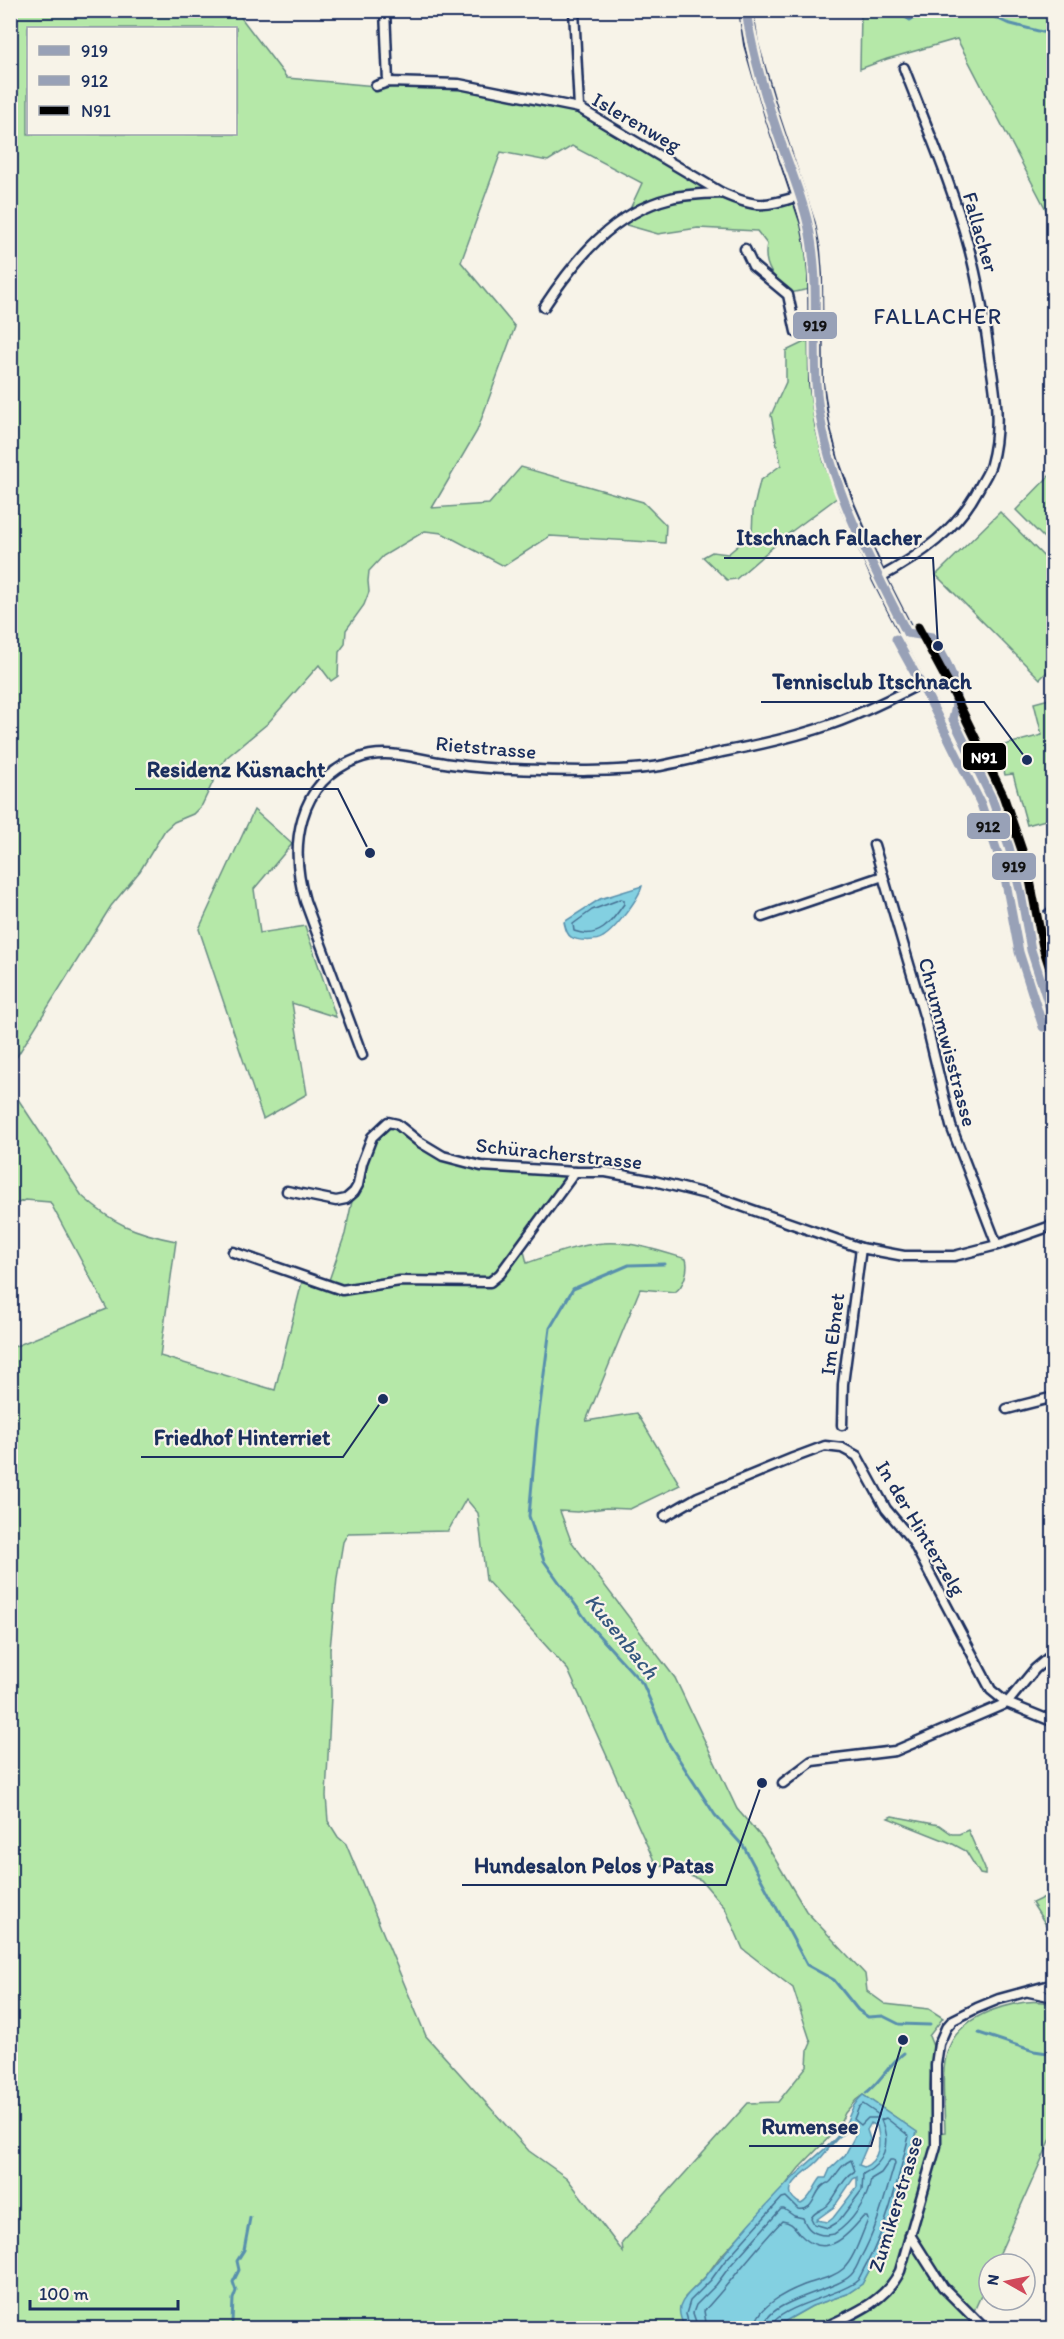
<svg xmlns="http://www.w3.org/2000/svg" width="1064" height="2339" viewBox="0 0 1064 2339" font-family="Itim,sans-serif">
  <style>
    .green { fill: #b5e8a8; stroke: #688c83; stroke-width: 1.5; fill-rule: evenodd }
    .water { fill: #83d0e1; stroke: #5990ad; stroke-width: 1.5; fill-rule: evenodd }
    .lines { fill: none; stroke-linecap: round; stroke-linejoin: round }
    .shore { stroke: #456f92; stroke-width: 1.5 }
    .stream { stroke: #5990ad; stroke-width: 3 }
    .street-casing { stroke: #1b2f5e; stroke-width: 13 }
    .secondary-casing { stroke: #1b2f5e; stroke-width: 16 }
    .street { stroke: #f7f3e8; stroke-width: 8 }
    .secondary { stroke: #f7f3e8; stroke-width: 12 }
    .bus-1-casing { stroke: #f7f3e8; stroke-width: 14 }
    .bus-2-casing { stroke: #f7f3e8; stroke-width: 14 }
    .bus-3-casing { stroke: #f7f3e8; stroke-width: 14 }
    .bus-1 { stroke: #98a1b7; stroke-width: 9 }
    .bus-2 { stroke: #98a1b7; stroke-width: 9 }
    .bus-3 { stroke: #000; stroke-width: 9 }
    .labels { text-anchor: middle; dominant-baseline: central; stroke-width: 4.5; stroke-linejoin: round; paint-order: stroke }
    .street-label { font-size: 21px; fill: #1b2f5e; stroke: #f7f3e8 }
    .neighbourhood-label { font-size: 22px; letter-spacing: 1.5px; fill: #1b2f5e; stroke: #f7f3e8 }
    .water-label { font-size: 22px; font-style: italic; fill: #35577f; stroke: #f7f3e8 }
    .leader { fill: none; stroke: #1b2f5e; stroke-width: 2 }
    .callout-dot { fill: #1b2f5e; stroke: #f7f3e8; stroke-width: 2 }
    .callout-label { font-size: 22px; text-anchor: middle; font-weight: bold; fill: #1b2f5e; stroke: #f7f3e8; stroke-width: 4.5; stroke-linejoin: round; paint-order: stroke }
    .line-badge { stroke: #f7f3e8; stroke-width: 2 }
    .badge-label { font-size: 16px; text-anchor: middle; font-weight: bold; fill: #fff }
    .pale-badge-label { font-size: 16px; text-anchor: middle; font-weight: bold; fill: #111 }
  </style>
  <rect width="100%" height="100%" fill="#f7f3e8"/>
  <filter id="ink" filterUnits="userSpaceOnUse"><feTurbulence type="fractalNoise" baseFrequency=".0167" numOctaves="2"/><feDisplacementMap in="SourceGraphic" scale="12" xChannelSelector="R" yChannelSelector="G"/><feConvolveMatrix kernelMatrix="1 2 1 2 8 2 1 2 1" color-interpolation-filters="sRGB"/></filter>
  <g filter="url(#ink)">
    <g class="green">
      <path d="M11,11h225l51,67 89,8 83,-2 120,24 143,85 39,13 38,-10 9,28 3,65 -21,4c-15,-13 -28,-27 -23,-49l-10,-13 -59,-3 -40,6 -35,-10 19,-41 -70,-37 -24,15 -47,-9 -40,110 54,65 -38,104 -45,77 57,-4 32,-37 122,35 23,23 -1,18 -115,-7 -46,30 -62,-33 -17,-2 -42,25 -14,15 -1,10 1,11 -5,13 -18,25 -1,14 -6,8 -1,24 -7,5 -12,-16 -52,59 -41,34 -6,9 -18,38 -9,9 -19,8 -9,8 -25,41 -29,35 -100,160zM28,28h208v106h-208z"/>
      <path d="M861,11h192v212l-96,-184 -70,20 -27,10z"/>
      <path d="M817,336l-1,47 26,111 -54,40 -52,45 -9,1 -24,-23 9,-5 16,2 24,-20 1,-23 7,-30 21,-16 -10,-50 15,-33v-31z"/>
      <path d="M1053,472v75l-37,-37z"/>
      <path d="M1000,512l53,54v100l-13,13 -104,-104z"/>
      <path d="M1053,698v120l-26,7 -14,-51 -8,1 -8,-28 45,-12 -8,-32z"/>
      <path d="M973,743l28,57 11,27 21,81 -3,-6c-12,-55 -31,-105 -57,-154z"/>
      <path d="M254,810l38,34 -38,45 6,44 45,-7 31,91 -44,-14 15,91 -44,25 -64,-190z"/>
      <path d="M10,1087l72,109c31,28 53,37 94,45l-16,115 115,34 28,-112 24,8 18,-52 9,-42 18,-55 16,-15 55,34 38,10 94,6 -58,80 7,-1 3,12c23,-8 53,-19 77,-20 27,-2 56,8 82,16 3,10 -2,27 -11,33l-35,-3 -54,132 51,-8 43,72 -50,24 -24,-1 -29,4 -17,-1 11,30 104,137 62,131 26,30 43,72 59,63 2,17 18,13 44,5 14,9 -14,18 4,10 -3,39 1,48 14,-1c-1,-58 -14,-103 54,-124 18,-5 36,-10 54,-3v129l-58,130h-6v14l-20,44 7,6h-203l39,-22 35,-12 15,-10 17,-32 15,-38 23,-82 -54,-37 -7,5 -11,13 -7,15 -39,40 -19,24 -61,66 -13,18 -21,21 -2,27 2,4h-674v-980l96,-39 -57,-107 -25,-2 -14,6zM466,1499l12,14 8,67 82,90 87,193 46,17 24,28 18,41 50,39 18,55 -3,7 -1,16 -29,36 -30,1 -126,140 1,9 -56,-74 -38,-27 -103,-115 -80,-192 -8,-7 -10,-16 -2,-25 5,-100 -1,-47 7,-71 6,-36 5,-9 100,-2z"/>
      <path d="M892,1816l47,9 13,9h7l9,-4 17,39v6l-5,-1 -14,-23 -15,-8 -63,-25z"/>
      <path d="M1053,1893v36l-7,-4 -14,-22z"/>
    </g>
    <g class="water">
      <path d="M642,886c-3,12 -27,44 -39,51 -7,5 -26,4 -32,0 -5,-3 -6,-11 -7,-15l36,-23z"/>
      <path d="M863,2095l54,37 -23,82 -15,38 -17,32 -15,10 -35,12 -39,22h-88c-3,-6 -7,-14 -5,-21 4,-13 19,-21 27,-32 29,-36 58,-71 92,-103 12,-13 34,-27 43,-42 9,-13 7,-23 21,-35zM871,2123l6,3c4,16 3,34 -13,41l-5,-2 11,-26 -3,-9zM855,2128l2,4 -12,23 -15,14 -4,9h-5c-7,8 -10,21 -20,26 -27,-14 5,-31 16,-42 11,-11 22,-31 38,-34zM857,2177v10l-24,31 -5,4 -12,-2 18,-13 19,-28z"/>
    </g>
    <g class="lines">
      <g class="shore">
        <path d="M621,899l3,1v4c-13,19 -25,36 -50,27l-1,-7 19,-14z"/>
        <path d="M863,2104l16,11 -2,3h-9l-7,7 -7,-6 5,-12z"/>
        <path d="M690,2328l-4,-14 4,-13 21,-21 13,-18 58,-64 4,-1 12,12c17,3 15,-17 26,-24 7,-5 2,2 8,-5 6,-8 10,-16 19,-20l4,11c-13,7 -18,25 -28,35 -6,5 -12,5 -16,12l3,6 14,4 10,-6 24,-32 1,-16c22,-10 28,-31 18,-54l5,-2 23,18c-11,43 -21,88 -42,127 -3,5 -6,12 -9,17 -15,15 -84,27 -87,48"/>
        <path d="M698,2328l-5,-15 3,-8 20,-20 14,-19 51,-57h3l10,7 9,2c5,15 16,19 31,16 18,-11 34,-35 37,-55l10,-6 9,-13h4l1,3c-10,33 -18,66 -35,96 -2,5 -5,12 -9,16 -17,17 -86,25 -87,53"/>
        <path d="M707,2328l-3,-17c27,-29 50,-61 78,-90 14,2 12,9 22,17 24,20 44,-3 59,-21h4l1,3c-6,13 -14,40 -25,49 -10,9 -26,11 -39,16 -18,7 -48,22 -49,43"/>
      </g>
      <g class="stream">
        <path d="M979,10l28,13 47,12"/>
        <path d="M895,11l15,9 18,-10"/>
        <path d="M664,1264l-35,1 -56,24 -23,39 -13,100 -8,88 15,45 48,67 51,56 26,60 46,71 29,32 63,118 27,15 24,30 10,7 15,-1 16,8 31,1"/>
        <path d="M979,2033l55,18 20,3"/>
        <path d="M866,2093c16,-13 22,-28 38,-40"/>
        <path d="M232,2322l1,-23 3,-8 -3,-9 6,-12 -2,-9 7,-11 6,-32"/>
      </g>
      <g class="street-casing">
        <g id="street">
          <path d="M385,10l3,72"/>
          <path d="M574,10l5,98"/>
          <path d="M376,86l12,-4 71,2 120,24 143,85c34,15 42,14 77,3"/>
          <path d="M745,249l8,17 35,29 8,37 21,4"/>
          <path d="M544,307c31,-47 69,-95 127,-109 16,-4 34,-4 51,-5"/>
          <path d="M879,578c42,-23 78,-48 100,-90 4,-8 10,-16 12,-24 10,-36 5,-69 -1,-104 -5,-38 -11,-75 -21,-112 -16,-61 -42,-120 -65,-180"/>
          <path d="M874,845l52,177 25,104 46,119"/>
          <path d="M762,917l121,-41"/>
          <path d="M1026,923l21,-7 7,-6"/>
          <path d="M362,1055l-57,-154c-16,-54 -8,-119 52,-142 29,-12 64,1 94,5 21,3 42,5 63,5 46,2 101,4 146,-3 21,-4 41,-9 62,-14 37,-7 74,-15 110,-28 34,-12 67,-29 99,-46"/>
          <path d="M287,1191l49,10 10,-2 8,-7 4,-7 4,-22 10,-26 16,-15 9,2 21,17 25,15 38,10 94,6h31l48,9 56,14 151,53 43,8h50l43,-11 57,-20"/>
          <path d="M233,1252l109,38 58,-9 90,1 10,-8 75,-102"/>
          <path d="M1007,1409l47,-12"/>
          <path d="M842,1425l1,-41 18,-136"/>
          <path d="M665,1516l33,-19 95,-39 32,-12 17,2 15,8 29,53 26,31 79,150 16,13 47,19"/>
          <path d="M783,1783l29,-22 83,-10 112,-48 28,-34 19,-16"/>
          <path d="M1029,1992l25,5"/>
          <path d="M910,2235l33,52 41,41"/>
          <path d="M823,2328c30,-14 62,-26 77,-57l36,-125v-81l3,-21 7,-16 7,-8 24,-12 22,-9 55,-15"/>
        </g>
      </g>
      <g class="secondary-casing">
        <path id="secondary" d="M746,10l5,34 21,72 36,108 5,26 2,25 1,108 6,41 9,36 17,47 31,71 28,55 33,60 52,106 24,70 15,81 23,73"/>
      </g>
      <use href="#street" class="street"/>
      <use href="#secondary" class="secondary"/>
      <g class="bus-1-casing">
        <g id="bus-1">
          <path d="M746,10c6,43 18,83 32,124 10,30 23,59 30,90 12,53 5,105 8,159 6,89 51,172 91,250"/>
          <path d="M907,633l25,4c16,26 31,51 21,82"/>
          <path d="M953,719l39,80 17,48 12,47 10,56 23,71"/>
        </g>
      </g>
      <g class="bus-2-casing">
        <path id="bus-2" d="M896,639l33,60 52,105 23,68 15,80 24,75"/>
      </g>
      <g class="bus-3-casing">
        <path id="bus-3" d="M918,627l33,61 52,107 24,70 16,82 11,34"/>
      </g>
      <use href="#bus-1" class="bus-1"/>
      <use href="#bus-2" class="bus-2"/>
      <use href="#bus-3" class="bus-3"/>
    </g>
  </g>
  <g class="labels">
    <g class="street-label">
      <text transform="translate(637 122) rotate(30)">Islerenweg</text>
      <text transform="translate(981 232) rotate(74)">Fallacher</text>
      <text transform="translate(486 747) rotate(5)">Rietstrasse</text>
      <text transform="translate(948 1042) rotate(75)">Chrummwisstrasse</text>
      <text transform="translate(559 1153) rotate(6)">Schüracherstrasse</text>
      <text transform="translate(832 1334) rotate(-83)">Im Ebnet</text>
      <text transform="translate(921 1528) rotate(59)">In der Hinterzelg</text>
      <text transform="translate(895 2204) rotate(-73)">Zumikerstrasse</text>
    </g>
    <g class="neighbourhood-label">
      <text x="938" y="316">FALLACHER</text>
    </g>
    <g class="water-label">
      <text transform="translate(622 1636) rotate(51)">Kusenbach</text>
    </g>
  </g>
  <path class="leader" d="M938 646L933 558H724M1027 760L984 702H761M370 853L338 789H135M383 1399L343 1457H141M762 1783L726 1885H462M903 2040L871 2146H749"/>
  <g class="callout-dot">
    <circle cx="938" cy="646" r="6"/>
    <circle cx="1027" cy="760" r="6"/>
    <circle cx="370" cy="853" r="6"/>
    <circle cx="383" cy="1399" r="6"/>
    <circle cx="762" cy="1783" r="6"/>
    <circle cx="903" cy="2040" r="6"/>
  </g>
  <g class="callout-label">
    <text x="829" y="545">Itschnach Fallacher</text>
    <text x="872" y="689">Tennisclub Itschnach</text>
    <text x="236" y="777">Residenz Küsnacht</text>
    <text x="242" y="1445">Friedhof Hinterriet</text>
    <text x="594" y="1873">Hundesalon Pelos y Patas</text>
    <text x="810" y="2134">Rumensee</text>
  </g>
  <g class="line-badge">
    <rect x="792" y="311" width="46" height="29" rx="6" fill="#98a1b7"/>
    <rect x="962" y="742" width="45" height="29" rx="6" fill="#000"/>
    <rect x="966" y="812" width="45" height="28" rx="6" fill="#98a1b7"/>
    <rect x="991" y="852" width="46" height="29" rx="6" fill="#98a1b7"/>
  </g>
  <g class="badge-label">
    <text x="984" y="763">N91</text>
  </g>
  <g class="pale-badge-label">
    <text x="815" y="331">919</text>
    <text x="988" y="832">912</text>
    <text x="1014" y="872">919</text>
  </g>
  <rect width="1064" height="2339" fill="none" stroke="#f7f3e8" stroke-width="36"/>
  <rect x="18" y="18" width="1028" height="2303" fill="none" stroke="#1b2f5e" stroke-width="2" filter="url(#ink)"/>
  <rect x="27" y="27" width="210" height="108" fill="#f7f3e8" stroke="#9fa5b1" stroke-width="1.5"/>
  <rect x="39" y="46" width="30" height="9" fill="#98a1b7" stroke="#9fa5b1" stroke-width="1.5"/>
  <text x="81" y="57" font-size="18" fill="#1b2f5e">919</text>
  <rect x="39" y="76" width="30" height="9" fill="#98a1b7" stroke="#9fa5b1" stroke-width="1.5"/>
  <text x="81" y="87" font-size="18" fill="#1b2f5e">912</text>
  <rect x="39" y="106" width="30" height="9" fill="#000000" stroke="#9fa5b1" stroke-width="1.5"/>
  <text x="81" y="117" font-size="18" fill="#1b2f5e">N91</text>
  <g transform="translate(1007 2282) rotate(279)"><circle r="28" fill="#f7f3e8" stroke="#9fa5b1" stroke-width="1.5"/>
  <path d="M0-4.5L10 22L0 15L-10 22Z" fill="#d1495b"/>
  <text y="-9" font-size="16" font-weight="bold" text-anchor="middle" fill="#1b2f5e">N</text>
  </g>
  <path d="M30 2300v9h148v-9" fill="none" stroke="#1b2f5e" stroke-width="3"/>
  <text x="39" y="2300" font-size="18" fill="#1b2f5e" stroke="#f7f3e8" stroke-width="4.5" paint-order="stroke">100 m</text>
</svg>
